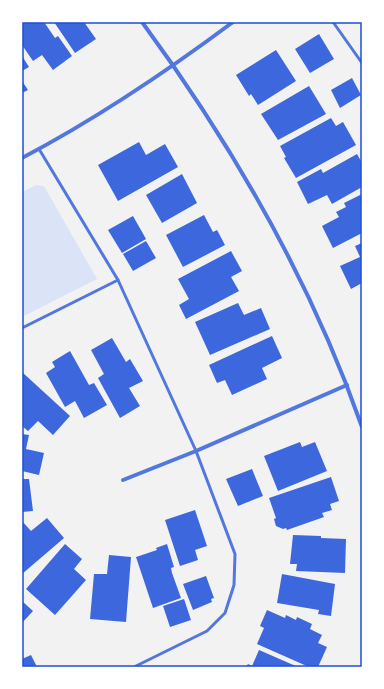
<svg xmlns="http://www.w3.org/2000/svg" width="384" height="689" viewBox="0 0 384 689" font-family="'Open Sans',sans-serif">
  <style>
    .green { fill: #dbe4f7 }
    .building { fill: #3d67dc }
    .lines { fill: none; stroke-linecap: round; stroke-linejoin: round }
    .service { stroke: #5277de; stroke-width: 3 }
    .minor { stroke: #5277de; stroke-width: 4 }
    .neatline { fill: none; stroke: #1d4ed8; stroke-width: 1.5 }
  </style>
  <rect width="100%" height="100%" fill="#f2f2f2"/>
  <path class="green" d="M36,185l8,1 53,93 -75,38v-125z"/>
  <g class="building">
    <path d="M22,22h22l11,16 3,-2 14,20 -19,14 -11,-15 -9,6 -11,-16z"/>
    <path d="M54,22h30l12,17 -21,14z"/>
    <path d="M319,34l15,25 -24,14 -15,-24z"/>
    <path d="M276,50l20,31 -38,24 -7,-11 -2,2 -13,-21z"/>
    <path d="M22,56l7,11 -7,4z"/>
    <path d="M352,78l9,17 -21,13 -9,-18z"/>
    <path d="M22,81l6,9 -6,3z"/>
    <path d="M309,86l17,28 -48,26 -17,-26z"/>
    <path d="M331,118l5,8 7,-4 13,23 -60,33 -12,-20 2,-1 -6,-11z"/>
    <path d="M139,142l7,13 19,-11 13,23 -60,34 -20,-36z"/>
    <path d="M357,154l5,9v24l-30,17 -5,-9 -19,9 -11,-22 24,-13 2,4z"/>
    <path d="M182,174l15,29 -35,20 -16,-28z"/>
    <path d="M362,194v39l-29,15 -11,-22 17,-9 -3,-5 10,-5 -2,-4z"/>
    <path d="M204,215l9,17 4,-2 8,15 -42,22 -17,-32z"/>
    <path d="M133,216l13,23 -24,14 -14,-23z"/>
    <path d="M146,241l10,17 -23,13 -10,-17z"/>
    <path d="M362,243v40l-11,6 -11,-23 20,-9 -5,-11z"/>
    <path d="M231,251l11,20 -11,6 8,14 -53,28 -7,-14 10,-6 -11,-20z"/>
    <path d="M238,303l6,12 17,-7 9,21 -60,26 -15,-33z"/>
    <path d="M272,336l10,22 -20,10 5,11 -35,16 -7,-15 -8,3 -8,-18z"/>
    <path d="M112,338l14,24 4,-3 13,22 -14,7 11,18 -20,12 -22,-40 6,-4 -13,-24z"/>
    <path d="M70,351l19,34 5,-2 13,22 -23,13 -9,-17 -10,6 -19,-34 9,-6 -3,-5z"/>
    <path d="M22,372l48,44 -17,19 -15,-14 -10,10 -6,-5z"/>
    <path d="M22,434l7,1 -3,14 18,4 -5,22 -17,-4z"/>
    <path d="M300,442l2,5 13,-5 12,29 -49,20 -14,-35z"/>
    <path d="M252,469l11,27 -25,10 -12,-27z"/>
    <path d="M331,477l8,24 -9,3 2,6 -10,3 2,4 -37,13 -1,-2 -3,1 -7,-3 -2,-7 2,-1 -7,-20z"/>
    <path d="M22,479h7l4,32 -11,1z"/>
    <path d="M195,510l12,36 -12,4 3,10 -18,6 -15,-46z"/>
    <path d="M47,518l17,20 -42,36v-53l9,10z"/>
    <path d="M293,535l28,1v2l25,1 -1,34 -49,-2 1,-7h-7z"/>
    <path d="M65,544l17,15 -8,10 12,11 -31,35 -29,-26z"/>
    <path d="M167,544l7,23 -3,1 1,5 9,25 -28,10 -17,-51 21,-7 -1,-2z"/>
    <path d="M109,555l22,2 -5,65 -36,-3 4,-45h13z"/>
    <path d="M282,574l53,10 -4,32 -13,-2 1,-4 -42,-7z"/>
    <path d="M206,576l8,22 -3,1 1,3 -19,8 -10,-26z"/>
    <path d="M184,599l7,21 -21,7 -7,-21z"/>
    <path d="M22,601l11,10 -11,12z"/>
    <path d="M267,610l18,8 1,-3 10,5 1,-3 15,7 -2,5 12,6 -4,8 9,4 -9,20h-9l-52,-23 7,-16 -4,-2z"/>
    <path d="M259,650l39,17h-52l2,-3 4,2z"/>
    <path d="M31,655l6,12h-15v-8z"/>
  </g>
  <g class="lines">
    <g class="service">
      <path d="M333,22l29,41"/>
      <path d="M39,149l79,131 78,171 39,103 -1,31 -9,28 -18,18 -73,36"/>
      <path d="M22,328l96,-48"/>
    </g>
    <g class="minor">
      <path d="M142,22c91,124 169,259 220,405"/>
      <path d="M22,158c74,-39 144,-86 211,-136"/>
      <path d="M123,480l73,-29 151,-66"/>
    </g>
  </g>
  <rect width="384" height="689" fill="none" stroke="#ffffff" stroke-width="46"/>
  <rect x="23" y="23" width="338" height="643" class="neatline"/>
</svg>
